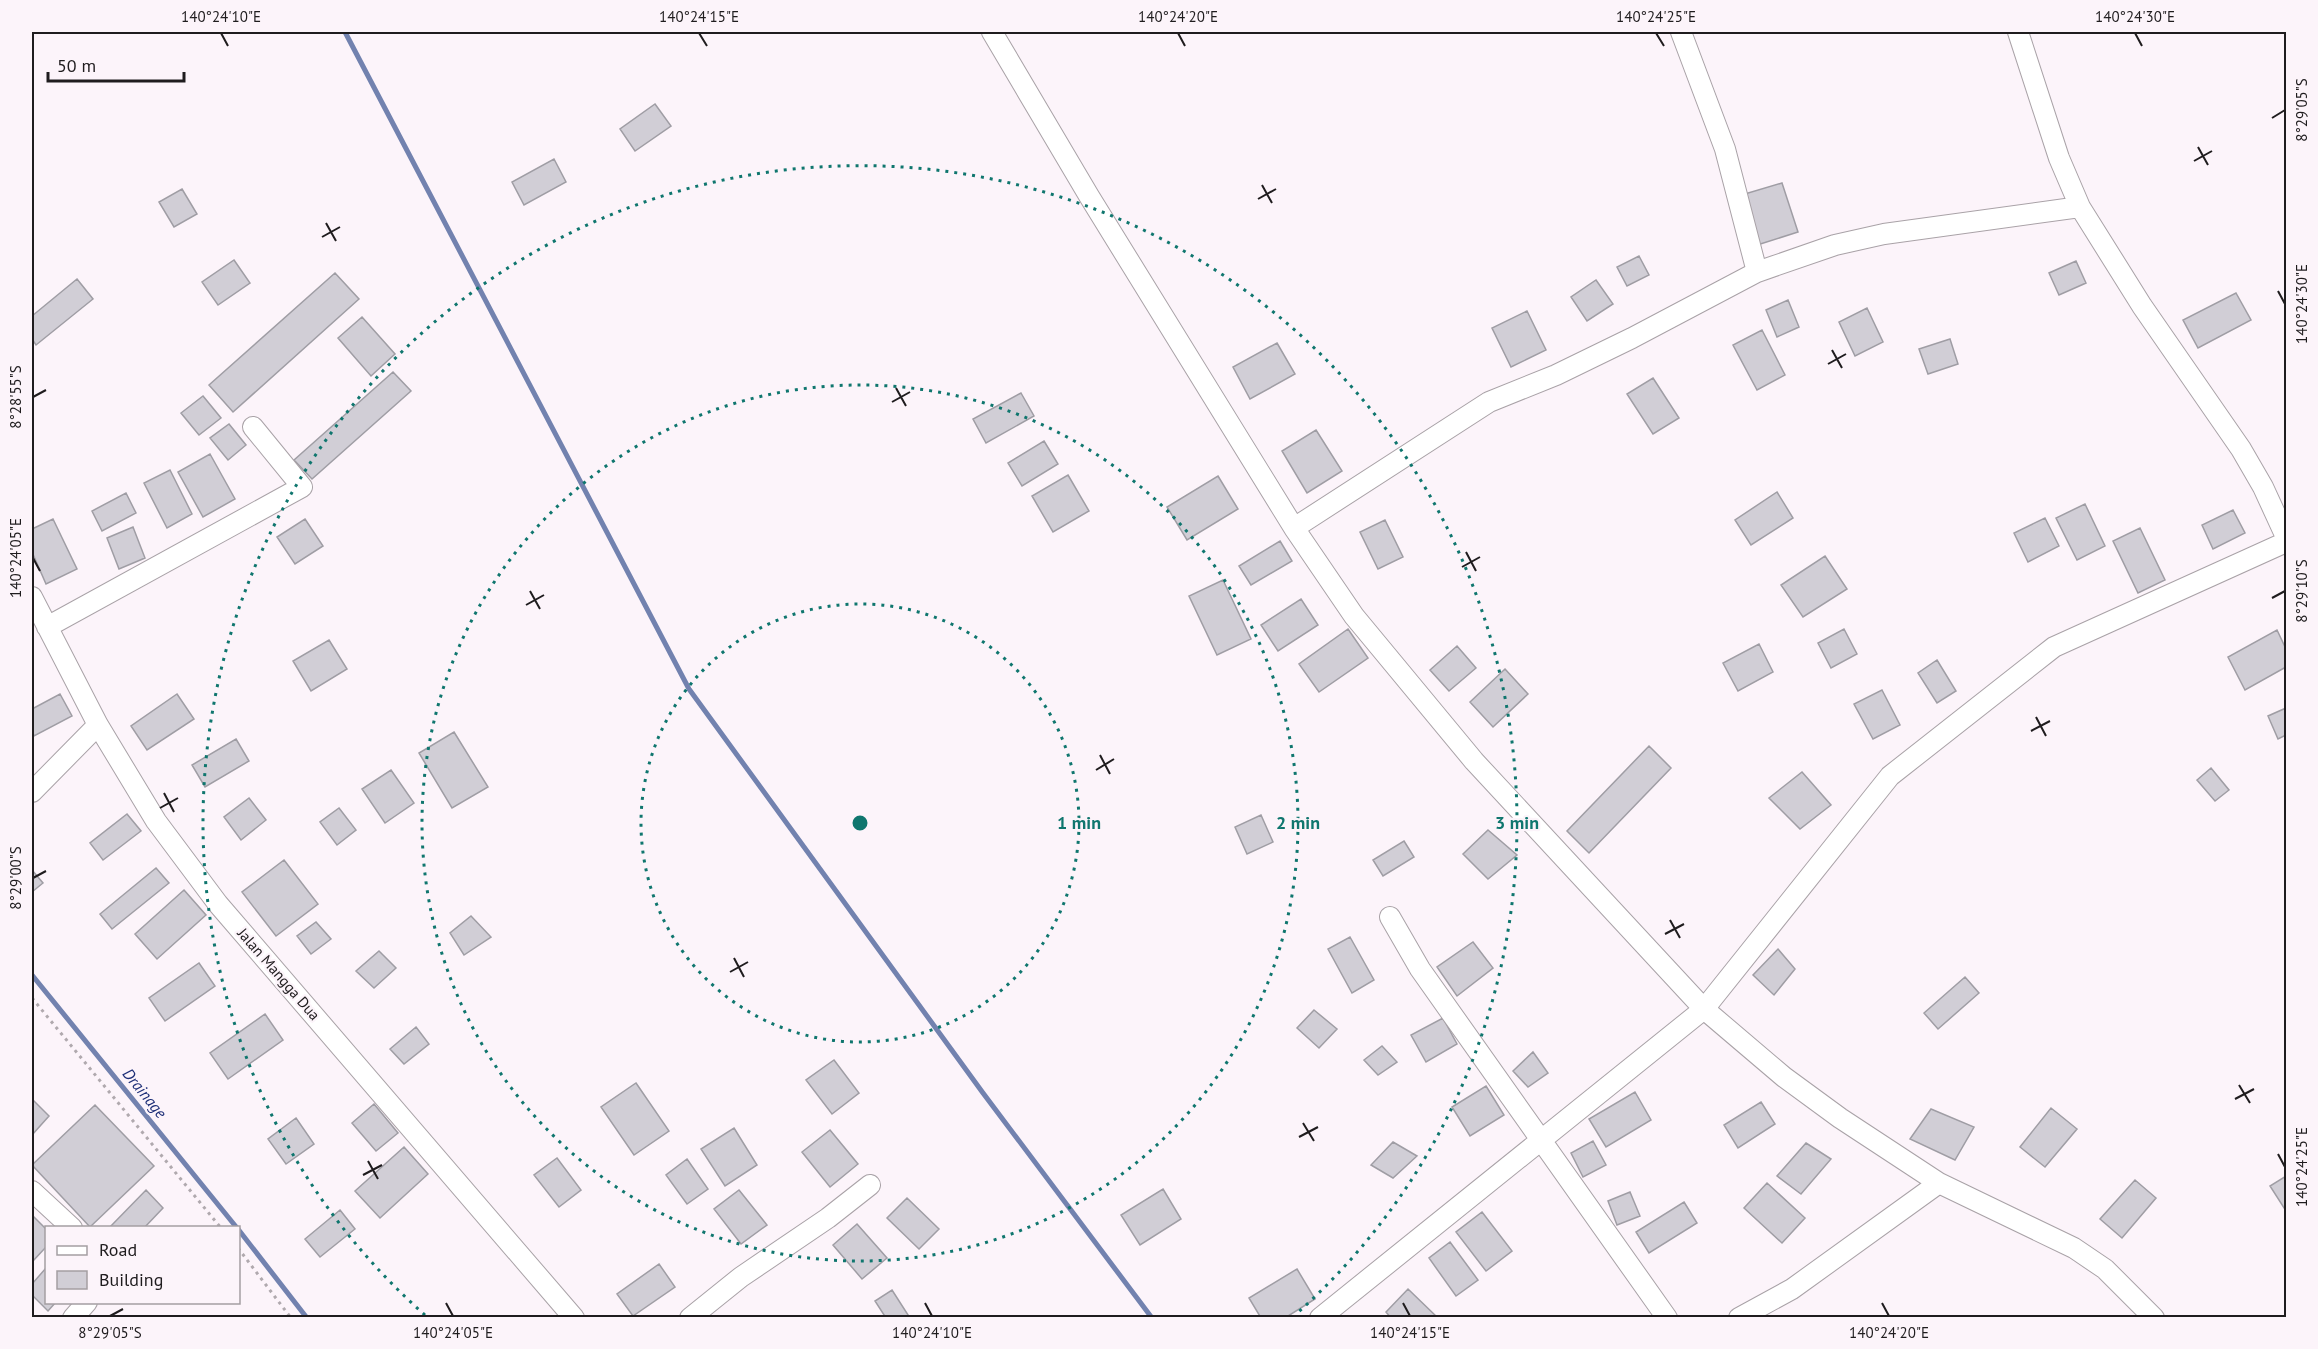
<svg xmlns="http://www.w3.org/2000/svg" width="2318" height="1349" font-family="'PT Sans',sans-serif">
	<rect width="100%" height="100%" fill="#fcf4fa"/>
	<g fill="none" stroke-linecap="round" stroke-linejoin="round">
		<path stroke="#7282af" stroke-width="5" d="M 345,32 L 689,689 L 983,1093 L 1152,1318
			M 32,975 L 237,1228
			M 238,1229 L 307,1318"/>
	</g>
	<path fill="#d1ced6" stroke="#9f9da4" stroke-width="1.5" d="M 655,104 L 671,126 L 635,151 L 620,129 Z
		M 554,159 L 566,182 L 524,205 L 512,182 Z
		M 1782,183 L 1798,232 L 1754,246 L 1738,196 Z
		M 182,189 L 197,214 L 174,227 L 159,202 Z
		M 1639,256 L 1649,275 L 1627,286 L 1617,267 Z
		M 234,260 L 250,283 L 218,305 L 202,282 Z
		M 2076,261 L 2086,283 L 2059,295 L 2049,273 Z
		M 335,273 L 359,299 L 233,412 L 209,385 Z
		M 77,279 L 93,299 L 36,345 L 32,339 L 32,316 Z
		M 1596,280 L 1613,304 L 1587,321 L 1571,297 Z
		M 2236,293 L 2251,320 L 2198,348 L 2183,320 Z
		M 1788,300 L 1799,327 L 1777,337 L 1766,310 Z
		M 1867,308 L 1883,342 L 1855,356 L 1839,322 Z
		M 1527,311 L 1546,350 L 1511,367 L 1492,328 Z
		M 362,317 L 395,354 L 371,376 L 338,338 Z
		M 1762,330 L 1785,375 L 1757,390 L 1733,345 Z
		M 1950,339 L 1958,364 L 1928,374 L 1919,349 Z
		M 1277,343 L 1295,374 L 1250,399 L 1233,367 Z
		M 393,372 L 411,391 L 312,479 L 294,460 Z
		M 1653,378 L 1679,418 L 1653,434 L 1627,394 Z
		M 1021,393 L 1034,416 L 986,443 L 973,419 Z
		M 203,396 L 221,418 L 199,435 L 181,413 Z
		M 229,424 L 246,445 L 228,460 L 210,438 Z
		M 1316,430 L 1342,471 L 1307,493 L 1282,451 Z
		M 1044,441 L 1058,464 L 1022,486 L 1008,463 Z
		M 210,454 L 235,499 L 203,517 L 178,472 Z
		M 170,470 L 192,514 L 167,528 L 144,483 Z
		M 1068,475 L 1089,511 L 1053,532 L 1032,496 Z
		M 1218,476 L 1238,509 L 1187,540 L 1167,507 Z
		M 1777,492 L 1793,518 L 1751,545 L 1735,520 Z
		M 126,493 L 136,513 L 102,531 L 92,511 Z
		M 2085,504 L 2105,546 L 2077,560 L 2056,518 Z
		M 2233,510 L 2245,533 L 2213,549 L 2202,525 Z
		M 2045,518 L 2059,546 L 2028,562 L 2014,533 Z
		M 53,519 L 77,569 L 46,584 L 32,552 L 32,529 Z
		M 305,519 L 323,546 L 295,564 L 277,537 Z
		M 1385,520 L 1403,557 L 1378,569 L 1360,532 Z
		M 133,527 L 145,558 L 119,569 L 107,538 Z
		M 2140,528 L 2165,580 L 2138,593 L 2113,541 Z
		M 1280,541 L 1292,561 L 1251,585 L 1239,566 Z
		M 1825,556 L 1847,589 L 1803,617 L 1781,585 Z
		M 1223,580 L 1251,639 L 1217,655 L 1189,596 Z
		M 1301,599 L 1318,625 L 1278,651 L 1261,625 Z
		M 1348,629 L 1368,658 L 1319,692 L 1299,664 Z
		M 1844,629 L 1857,654 L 1831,668 L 1818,643 Z
		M 2277,630 L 2286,649 L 2286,667 L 2245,690 L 2228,657 Z
		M 329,640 L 347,669 L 311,691 L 293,661 Z
		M 1759,644 L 1773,672 L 1738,691 L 1723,663 Z
		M 1457,646 L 1476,668 L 1449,691 L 1430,670 Z
		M 1937,660 L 1956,691 L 1937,703 L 1918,673 Z
		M 1505,669 L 1528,694 L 1493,727 L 1470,702 Z
		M 1882,690 L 1900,725 L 1873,739 L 1854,704 Z
		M 60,694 L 72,716 L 34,736 L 32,730 L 32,709 Z
		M 177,694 L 194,719 L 147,750 L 131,726 Z
		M 2286,708 L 2286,735 L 2278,739 L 2268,716 Z
		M 454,732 L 488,787 L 452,808 L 419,753 Z
		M 236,739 L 249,761 L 205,787 L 192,765 Z
		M 1649,746 L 1671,768 L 1589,853 L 1567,831 Z
		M 2211,768 L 2229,790 L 2215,801 L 2197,780 Z
		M 391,770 L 414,803 L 385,823 L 362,789 Z
		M 1802,772 L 1831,805 L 1800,829 L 1769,798 Z
		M 249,798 L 266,820 L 241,840 L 224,817 Z
		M 339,808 L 356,830 L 337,845 L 320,822 Z
		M 127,814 L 141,831 L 103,860 L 90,843 Z
		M 1261,815 L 1273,842 L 1247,854 L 1235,827 Z
		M 1488,830 L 1517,855 L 1488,879 L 1463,854 Z
		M 1404,841 L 1414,857 L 1383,876 L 1373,860 Z
		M 284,860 L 318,904 L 276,936 L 242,892 Z
		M 156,868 L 169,883 L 112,929 L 100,914 Z
		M 32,870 L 43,883 L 32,892 Z
		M 184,890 L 206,915 L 157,959 L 135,934 Z
		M 471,916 L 491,937 L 464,955 L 450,933 Z
		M 316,922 L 331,939 L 311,954 L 297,936 Z
		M 1350,937 L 1374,980 L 1352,993 L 1328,949 Z
		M 1473,942 L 1493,968 L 1457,996 L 1437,967 Z
		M 1778,949 L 1795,969 L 1774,995 L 1753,975 Z
		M 379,951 L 396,968 L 374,988 L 356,971 Z
		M 199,963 L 215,986 L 165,1021 L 149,998 Z
		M 1965,977 L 1979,993 L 1938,1029 L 1924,1013 Z
		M 1314,1010 L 1337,1029 L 1319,1048 L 1297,1028 Z
		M 265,1014 L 283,1040 L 228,1079 L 210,1053 Z
		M 1443,1018 L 1457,1044 L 1426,1062 L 1411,1035 Z
		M 416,1027 L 429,1044 L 404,1064 L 390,1049 Z
		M 1382,1046 L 1397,1062 L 1378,1075 L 1364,1060 Z
		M 1533,1052 L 1548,1073 L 1528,1087 L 1513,1071 Z
		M 834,1060 L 859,1093 L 832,1114 L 806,1080 Z
		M 636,1083 L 669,1131 L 634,1155 L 601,1107 Z
		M 1486,1086 L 1504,1115 L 1470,1136 L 1452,1107 Z
		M 1635,1092 L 1651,1120 L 1606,1147 L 1589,1119 Z
		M 32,1099 L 49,1116 L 32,1135 Z
		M 1761,1102 L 1775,1124 L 1738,1148 L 1724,1125 Z
		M 374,1104 L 398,1133 L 376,1151 L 352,1123 Z
		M 95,1105 L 154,1166 L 90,1227 L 32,1165 Z
		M 2051,1108 L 2077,1129 L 2045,1167 L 2020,1147 Z
		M 1931,1109 L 1974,1127 L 1955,1160 L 1910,1139 Z
		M 296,1118 L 314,1144 L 286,1164 L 268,1139 Z
		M 734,1128 L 757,1165 L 725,1186 L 701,1149 Z
		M 830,1130 L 858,1164 L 830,1187 L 802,1152 Z
		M 1593,1141 L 1606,1165 L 1583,1177 L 1571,1153 Z
		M 1393,1142 L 1417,1156 L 1393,1178 L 1371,1165 Z
		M 1806,1143 L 1831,1159 L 1801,1194 L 1777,1176 Z
		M 404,1147 L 428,1174 L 380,1218 L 355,1191 Z
		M 557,1158 L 581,1190 L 559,1207 L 534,1175 Z
		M 687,1159 L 708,1189 L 687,1204 L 666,1175 Z
		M 2286,1176 L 2286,1211 L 2270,1186 Z
		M 2135,1180 L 2156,1198 L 2122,1238 L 2100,1219 Z
		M 1767,1183 L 1805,1218 L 1782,1243 L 1744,1208 Z
		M 1163,1189 L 1181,1219 L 1140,1245 L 1121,1215 Z
		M 146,1190 L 163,1208 L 144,1228 L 109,1228 Z
		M 739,1190 L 767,1225 L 741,1244 L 714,1209 Z
		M 1630,1192 L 1640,1216 L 1617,1225 L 1608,1201 Z
		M 907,1198 L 939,1229 L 919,1249 L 887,1218 Z
		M 1684,1202 L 1697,1223 L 1649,1253 L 1636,1232 Z
		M 340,1210 L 355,1229 L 320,1257 L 305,1239 Z
		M 1482,1212 L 1512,1251 L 1486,1271 L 1456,1232 Z
		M 32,1215 L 46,1229 L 46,1247 L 32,1262 Z
		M 857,1224 L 887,1258 L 862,1279 L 833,1245 Z
		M 1450,1242 L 1478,1280 L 1456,1296 L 1429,1258 Z
		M 659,1264 L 675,1287 L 633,1316 L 617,1294 Z
		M 46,1268 L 46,1302 L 56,1302 L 48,1311 L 32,1295 L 32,1284 Z
		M 1297,1269 L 1315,1299 L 1285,1318 L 1261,1318 L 1249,1298 Z
		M 1408,1289 L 1438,1318 L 1391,1318 L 1386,1312 Z
		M 892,1290 L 910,1318 L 886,1318 L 875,1301 Z"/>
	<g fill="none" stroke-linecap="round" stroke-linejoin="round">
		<g stroke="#a9a2a7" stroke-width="22">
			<path id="minor" d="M 992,32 L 1089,196 L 1294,528 L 1354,616 L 1474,761 L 1704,1009 L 1784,1077 L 1840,1118 L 1939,1183 L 2074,1248 L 2105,1269 L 2154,1318
				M 1681,32 L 1725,149 L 1757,272
				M 2018,32 L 2059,158 L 2080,207 L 2142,306 L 2241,449 L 2263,487 L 2286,537
				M 1294,528 L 1489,402 L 1556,375 L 1632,338 L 1757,272 L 1835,245 L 1884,234 L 2080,207
				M 32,597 L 98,725 L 156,821 L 218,904 L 574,1318
				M 47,627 L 302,487 L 253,427
				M 32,792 L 98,725
				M 1390,917 L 1420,969 L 1667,1318
				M 32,1191 L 72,1228
				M 73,1318 L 87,1302
				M 690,1318 L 741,1277 L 828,1218 L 870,1185
				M 1320,1318 L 1704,1009 L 1890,776 L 2054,647 L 2286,542
				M 1739,1318 L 1792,1289 L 1939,1183"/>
		</g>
		<path stroke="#b0a9ae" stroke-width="3" stroke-dasharray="3 4.5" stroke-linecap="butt" d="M 32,998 L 221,1228
			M 238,1248 L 291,1318"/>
		<use href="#minor" stroke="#fff" stroke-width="20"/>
	</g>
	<path fill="none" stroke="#1f1c1e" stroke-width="2" d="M 221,33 L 228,46M 699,33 L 707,46M 1178,33 L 1185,46M 1656,33 L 1664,46M 2135,33 L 2142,46M 2272,118 L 2285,110M 2198,147 L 2208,165M 2194,161 L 2212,151M 1262,185 L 1272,203M 1258,199 L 1276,189M 326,223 L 336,241M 322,237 L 340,227M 2278,291 L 2285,304M 1832,350 L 1842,368M 1828,364 L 1846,354M 896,388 L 906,406M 33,397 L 46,390M 892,402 L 910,392M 1466,552 L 1476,571M 33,558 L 40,571M 1462,567 L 1480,557M 530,591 L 540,609M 2272,598 L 2285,591M 526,605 L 544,595M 2036,717 L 2046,736M 2031,731 L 2050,721M 1100,755 L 1110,774M 1096,770 L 1114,759M 164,793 L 174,812M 160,808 L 178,798M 33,878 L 46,871M 1670,920 L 1680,938M 1665,934 L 1684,924M 734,958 L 744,977M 730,972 L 748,962M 2239,1085 L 2250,1103M 2235,1099 L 2254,1089M 1303,1123 L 1314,1141M 1299,1137 L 1318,1127M 2278,1154 L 2285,1167M 368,1161 L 378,1179M 363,1175 L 382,1165M 446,1303 L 453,1316M 925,1303 L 932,1316M 1403,1303 L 1410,1316M 1882,1303 L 1889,1316M 110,1316 L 123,1309"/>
	<g fill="none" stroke="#0f766e" stroke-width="3" stroke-dasharray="3 6">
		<circle cx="860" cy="823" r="219"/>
		<circle cx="860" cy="823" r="438"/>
		<path d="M425 1315A657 657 0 1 1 1295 1315"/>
	</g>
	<g text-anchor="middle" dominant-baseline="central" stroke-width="4.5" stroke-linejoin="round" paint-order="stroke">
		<g font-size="15" fill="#1f1c1e" stroke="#fcf4fa">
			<text transform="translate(279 974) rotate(49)">Jalan Mangga Dua</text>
		</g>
		<g font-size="16" font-style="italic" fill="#1d2f77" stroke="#fcf4fa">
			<text transform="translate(145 1093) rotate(51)">Drainage</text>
		</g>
	</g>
	<circle cx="860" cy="823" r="9" fill="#0f766e" stroke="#fcf4fa" stroke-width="3"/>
	<g font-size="18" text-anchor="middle" font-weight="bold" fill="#0f766e" stroke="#fcf4fa" stroke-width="4.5" stroke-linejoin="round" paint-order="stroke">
		<text x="1079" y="829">1 min</text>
		<text x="1298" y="829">2 min</text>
		<text x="1517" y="829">3 min</text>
	</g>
	<rect width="2318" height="1349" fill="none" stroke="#fcf4fa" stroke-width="66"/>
	<rect x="45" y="1226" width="195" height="78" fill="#fcf4fa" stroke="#a49ea2" stroke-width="1.5"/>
	<rect x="57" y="1246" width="30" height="9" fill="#ffffff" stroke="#a49ea2" stroke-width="1.5"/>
	<text x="99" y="1256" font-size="18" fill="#1f1c1e">Road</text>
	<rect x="57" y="1271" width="30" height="18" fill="#d1ced6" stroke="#a49ea2" stroke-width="1.5"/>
	<text x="99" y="1286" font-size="18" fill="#1f1c1e">Building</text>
	<path d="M48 72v9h136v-9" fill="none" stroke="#1f1c1e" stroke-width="3"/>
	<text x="57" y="72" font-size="18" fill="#1f1c1e" stroke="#fcf4fa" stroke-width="4.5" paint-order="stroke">50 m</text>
	<rect x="33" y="33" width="2252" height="1283" fill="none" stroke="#1f1c1e" stroke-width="2"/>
	<g font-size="15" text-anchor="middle" fill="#1f1c1e">
		<text x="221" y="22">140°24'10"E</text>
		<text x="699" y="22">140°24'15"E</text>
		<text x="1178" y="22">140°24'20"E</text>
		<text x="1656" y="22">140°24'25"E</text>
		<text x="2135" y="22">140°24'30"E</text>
		<text transform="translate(2302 110) rotate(-90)" y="5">8°29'05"S</text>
		<text transform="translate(2302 304) rotate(-90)" y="5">140°24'30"E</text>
		<text transform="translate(16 397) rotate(-90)" y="5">8°28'55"S</text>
		<text transform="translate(16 558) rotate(-90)" y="5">140°24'05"E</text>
		<text transform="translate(2302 591) rotate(-90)" y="5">8°29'10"S</text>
		<text transform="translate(16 878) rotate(-90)" y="5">8°29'00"S</text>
		<text transform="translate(2302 1167) rotate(-90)" y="5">140°24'25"E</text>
		<text x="110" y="1338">8°29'05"S</text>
		<text x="453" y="1338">140°24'05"E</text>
		<text x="932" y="1338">140°24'10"E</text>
		<text x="1410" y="1338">140°24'15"E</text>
		<text x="1889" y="1338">140°24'20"E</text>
	</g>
</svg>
